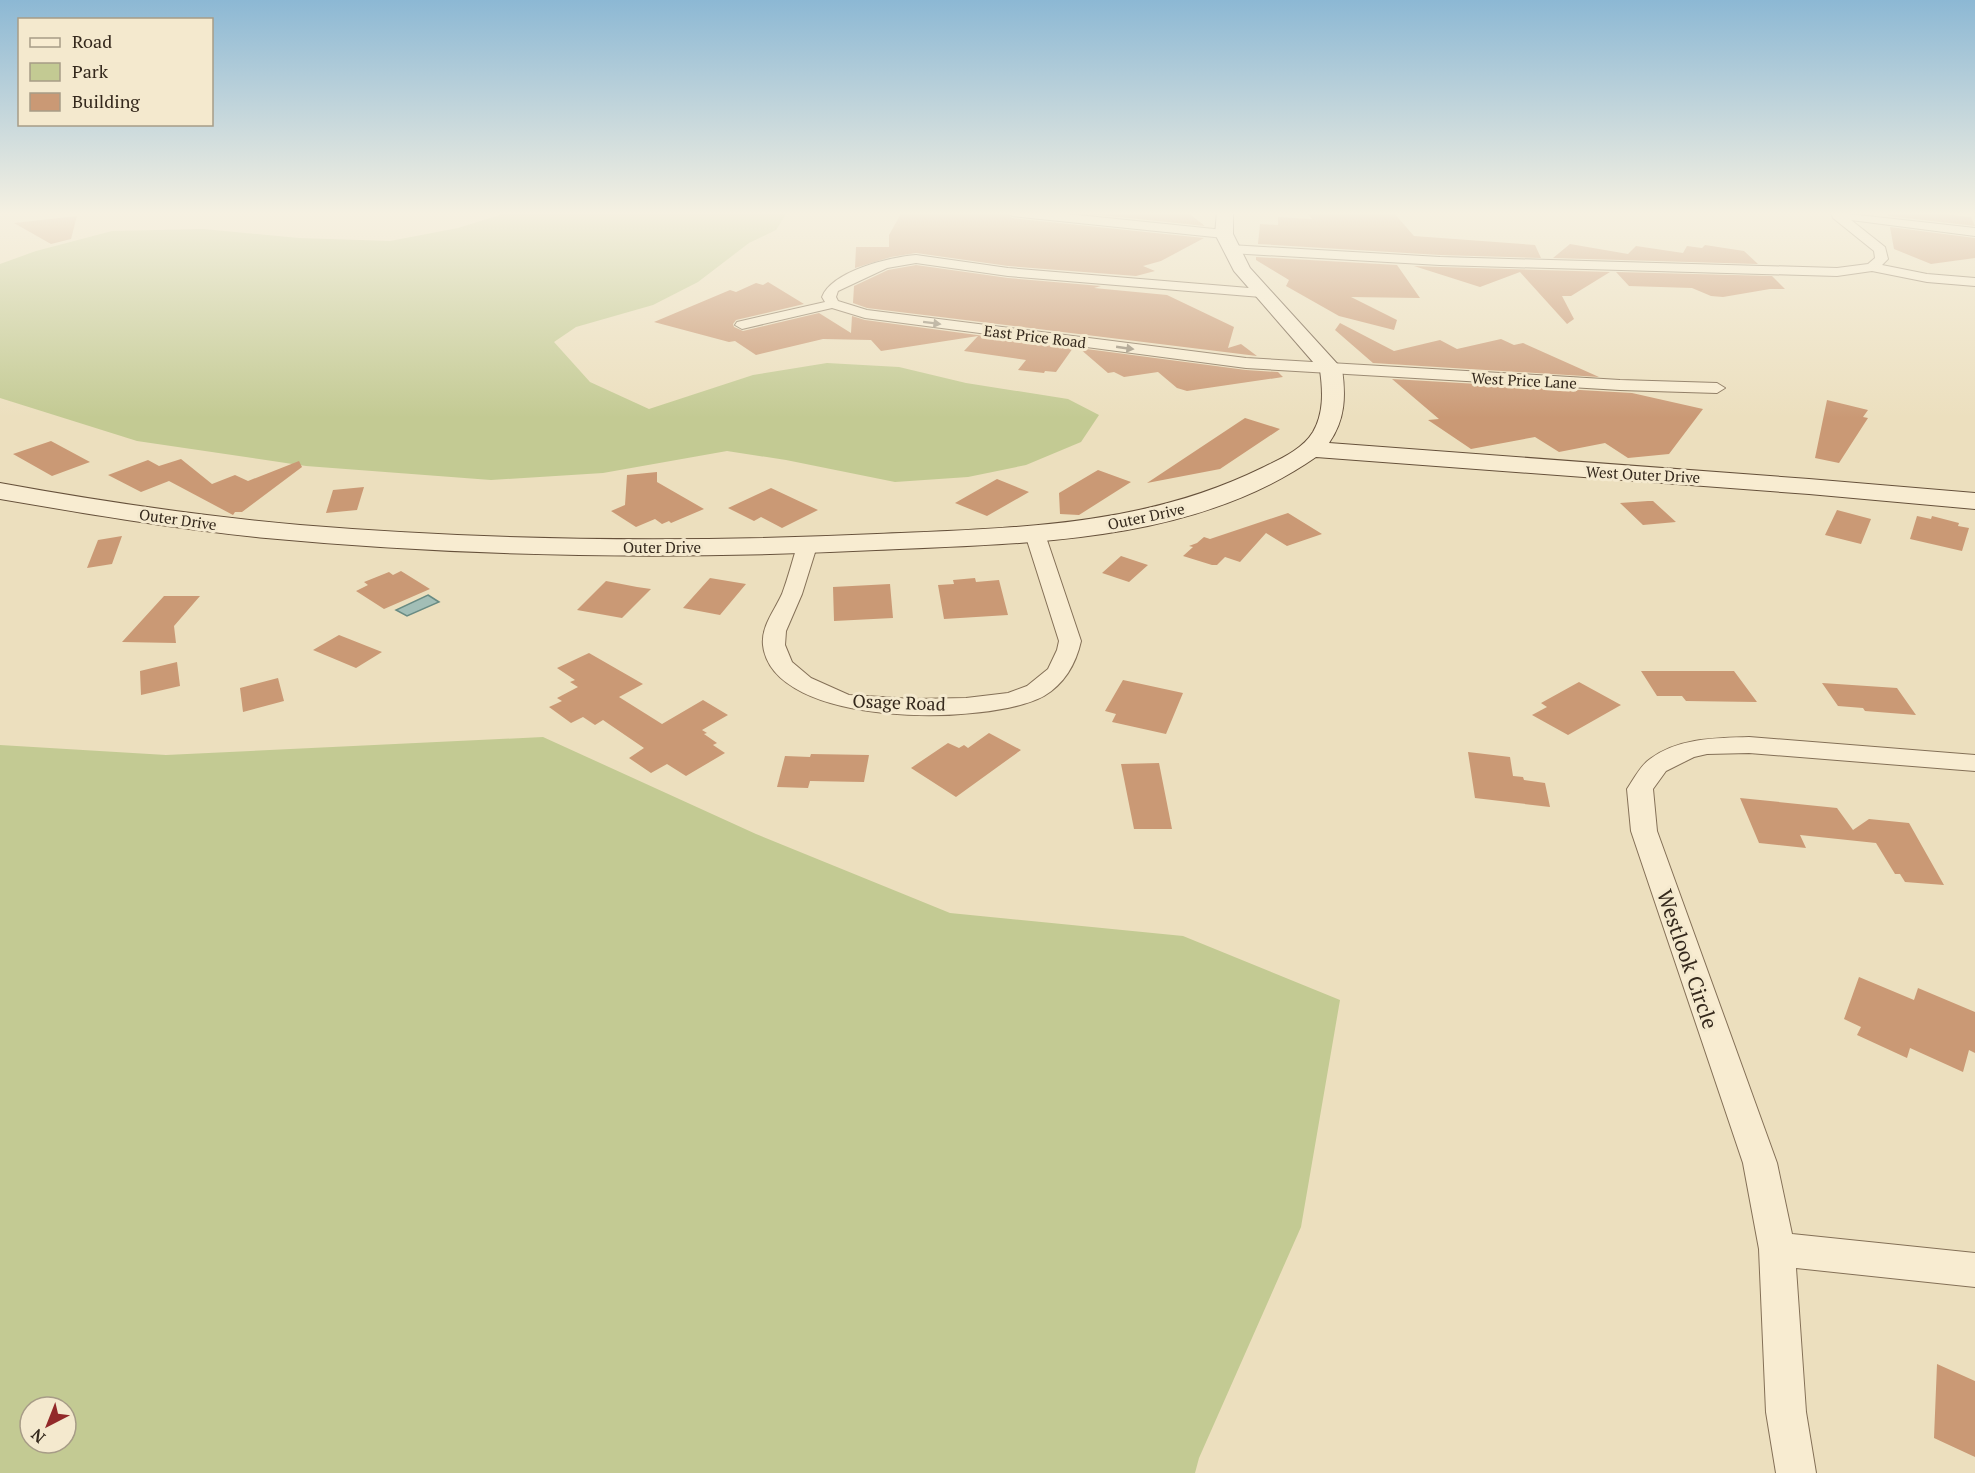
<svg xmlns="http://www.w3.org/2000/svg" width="1975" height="1473" font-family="'PT Serif',serif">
	<rect width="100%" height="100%" fill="#ecdfbe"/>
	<path fill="#c3ca93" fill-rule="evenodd" d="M 509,212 L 787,213 L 776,230 L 749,243 L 698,282 L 653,305 L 576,327 L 554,342 L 590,382 L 649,409 L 753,375 L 827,363 L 899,367 L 966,383 L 1068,399 L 1099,415 L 1081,442 L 1026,465 L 968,477 L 895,482 L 786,460 L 727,451 L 603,473 L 491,480 L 306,466 L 137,441 L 0,398 L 0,264 L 36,251 L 112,231 L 203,229 L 299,238 L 390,241 L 458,228 Z
		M 543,737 L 756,834 L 950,913 L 1183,936 L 1340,1000 L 1301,1227 L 1199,1458 L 1195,1473 L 0,1473 L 0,745 L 166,755 ZM 30,1407 L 66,1407 L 66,1443 L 30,1443 Z"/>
	<path fill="#a2beb6" stroke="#698b83" stroke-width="1.5" d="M 428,595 L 439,602 L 407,616 L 396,610 Z"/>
	<path fill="#ca9975" d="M 902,212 L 1004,212 L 1012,218 L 1204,238 L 1161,261 L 1143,266 L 1155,271 L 1136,276 L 1008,266 L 916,253 L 891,257 L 855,268 L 856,247 L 889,247 L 889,235 Z
		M 1071,212 L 1187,212 L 1205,226 Z
		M 1393,212 L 1414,236 L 1535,245 L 1541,258 L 1440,255 L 1258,244 L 1260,224 L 1278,225 L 1278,217 L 1312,219 L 1307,213 Z
		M 1888,212 L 1921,212 L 1971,217 L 1975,226 L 1888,216 Z
		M 77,216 L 71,239 L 51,244 L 14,223 Z
		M 1890,227 L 1975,238 L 1975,258 L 1931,264 L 1894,249 Z
		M 1570,244 L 1628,254 L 1636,246 L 1683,253 L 1687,246 L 1702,248 L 1705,245 L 1744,251 L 1758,264 L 1553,258 Z
		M 1256,257 L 1397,265 L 1420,298 L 1351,297 L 1397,320 L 1394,330 L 1339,316 L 1286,286 L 1289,280 L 1256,260 Z
		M 916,265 L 1008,278 L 1101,286 L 1094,288 L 1167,295 L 1234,327 L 1228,348 L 1241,344 L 1257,356 L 867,308 L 853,303 L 854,286 L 888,270 Z
		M 1414,266 L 1440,267 L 1610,272 L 1571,296 L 1562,296 L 1574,319 L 1567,324 L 1520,272 L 1480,287 Z
		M 1616,272 L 1772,276 L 1785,289 L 1770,289 L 1723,297 L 1711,296 L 1692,288 L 1629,286 Z
		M 768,282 L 804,304 L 736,320 L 733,324 L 734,327 L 743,331 L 819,313 L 851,333 L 852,316 L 865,320 L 1073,348 L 1056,372 L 1045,371 L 1044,373 L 1018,370 L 1026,360 L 964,351 L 978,336 L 881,351 L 871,340 L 823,339 L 756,355 L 735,341 L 729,342 L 654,322 L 730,290 L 736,292 L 756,283 L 763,285 Z
		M 1340,323 L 1394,351 L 1440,340 L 1457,349 L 1501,339 L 1514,345 L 1523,343 L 1599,377 L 1373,363 L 1335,330 Z
		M 1079,348 L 1246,370 L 1278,372 L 1283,377 L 1187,391 L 1177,388 L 1158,372 L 1124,377 L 1114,372 L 1108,373 Z
		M 1392,379 L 1632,393 L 1703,409 L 1669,454 L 1628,458 L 1605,443 L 1559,452 L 1535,437 L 1471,449 L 1428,420 L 1439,419 Z
		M 1827,400 L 1868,410 L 1863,417 L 1868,418 L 1839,463 L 1815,458 Z
		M 1245,418 L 1280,429 L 1220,469 L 1147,483 Z
		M 51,441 L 90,462 L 52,476 L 13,454 Z
		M 181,459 L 212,484 L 235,475 L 248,481 L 299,461 L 302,467 L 242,512 L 235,512 L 233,515 L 169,481 L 141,492 L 108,475 L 148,460 L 159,466 Z
		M 1098,470 L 1131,482 L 1079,515 L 1060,514 L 1059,493 Z
		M 657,472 L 657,482 L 704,509 L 671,523 L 669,521 L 662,524 L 655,519 L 636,527 L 611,511 L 625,505 L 627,475 Z
		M 997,479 L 1029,492 L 987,516 L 955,503 Z
		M 364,487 L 357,510 L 326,513 L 333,490 Z
		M 771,488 L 818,510 L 782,528 L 761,517 L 754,521 L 728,508 Z
		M 1648,501 L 1653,501 L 1676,522 L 1643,525 L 1620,503 Z
		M 1837,510 L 1871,519 L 1861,544 L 1825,535 Z
		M 1288,513 L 1322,534 L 1287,546 L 1266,533 L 1240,562 L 1225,557 L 1217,565 L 1212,565 L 1183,556 L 1193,547 L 1189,546 L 1197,543 L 1204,537 L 1210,539 Z
		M 1917,516 L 1931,519 L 1932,516 L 1959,523 L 1958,526 L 1969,528 L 1962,551 L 1910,539 Z
		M 122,536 L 112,564 L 87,568 L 98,540 Z
		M 1121,556 L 1148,565 L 1129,582 L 1102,573 Z
		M 401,571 L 430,589 L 384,609 L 356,591 L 368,585 L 364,582 L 389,572 L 393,575 Z
		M 710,578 L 746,584 L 720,615 L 683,608 Z
		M 975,578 L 976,582 L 999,580 L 1008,615 L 944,619 L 938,585 L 954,584 L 953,580 Z
		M 606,581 L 637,587 L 651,589 L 622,618 L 577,610 Z
		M 890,584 L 893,618 L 834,621 L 833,587 Z
		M 164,596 L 200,596 L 174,626 L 176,643 L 122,642 Z
		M 339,635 L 382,652 L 356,668 L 313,650 Z
		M 589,653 L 643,684 L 619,697 L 662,724 L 703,700 L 728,715 L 702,730 L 707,733 L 704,734 L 717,743 L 713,745 L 725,753 L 686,776 L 667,764 L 651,773 L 629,758 L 644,748 L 603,720 L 595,725 L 583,717 L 571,723 L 549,707 L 562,701 L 557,698 L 578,687 L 570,682 L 575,680 L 557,668 Z
		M 177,662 L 180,686 L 141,695 L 140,671 Z
		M 1641,671 L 1734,671 L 1757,702 L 1686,701 L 1682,696 L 1657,696 Z
		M 278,678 L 284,701 L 243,712 L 240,688 Z
		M 1123,680 L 1183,693 L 1166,734 L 1112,722 L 1116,714 L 1105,711 Z
		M 1579,682 L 1621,705 L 1568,735 L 1532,715 L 1547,707 L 1541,703 Z
		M 1822,683 L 1897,688 L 1916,715 L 1865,711 L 1863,708 L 1838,706 Z
		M 989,733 L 1021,750 L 956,797 L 911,768 L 948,743 L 959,748 L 964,745 L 968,748 Z
		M 1468,752 L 1510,757 L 1513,776 L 1523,777 L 1524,780 L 1545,783 L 1550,807 L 1475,798 Z
		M 811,754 L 869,755 L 864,782 L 810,781 L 808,788 L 777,787 L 785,756 L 810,757 Z
		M 1159,763 L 1172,829 L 1134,829 L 1121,764 Z
		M 1740,798 L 1837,808 L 1853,830 L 1869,819 L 1909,823 L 1944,885 L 1905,882 L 1900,874 L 1895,874 L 1876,843 L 1800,835 L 1806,848 L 1759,843 Z
		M 1859,977 L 1914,1000 L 1918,988 L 1975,1012 L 1975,1053 L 1969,1050 L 1963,1072 L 1910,1048 L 1907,1058 L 1857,1035 L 1861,1027 L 1844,1019 Z
		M 1937,1364 L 1975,1381 L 1975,1457 L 1934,1438 Z"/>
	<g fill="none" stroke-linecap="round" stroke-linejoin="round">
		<g stroke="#847057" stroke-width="2">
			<path id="street" d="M 1006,212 L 1048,212 L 1224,230 L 1230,234 L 1224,238 L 1012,216 Z
				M 1831,212 L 1975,228 L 1975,236 L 1851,220 L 1885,247 L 1888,259 L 1882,265 L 1927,274 L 1975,278 L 1975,286 L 1927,282 L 1872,271 L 1837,276 L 1440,265 L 1230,253 L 1224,249 L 1230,245 L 1440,257 L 1837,268 L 1868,264 L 1875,258 L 1874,251 L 1833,218 Z
				M 916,255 L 1008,268 L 1261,289 L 1268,293 L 1261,297 L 1008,276 L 916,263 L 887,268 L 838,291 L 836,297 L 838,301 L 867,310 L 1246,358 L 1620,380 L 1717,383 L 1725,388 L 1717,393 L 1620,390 L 1246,368 L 865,318 L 832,308 L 742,329 L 735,325 L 737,322 L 825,302 L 822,297 C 832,271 890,257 916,255 Z
				M 1035,528 L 1042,530 L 1045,534 L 1081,641 C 1076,664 1064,684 1044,696 C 990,726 772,729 763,645 C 761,626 775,610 782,594 C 788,578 792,562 797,546 L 800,542 L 814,542 L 817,546 L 802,594 L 786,631 L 785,645 L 792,662 L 811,678 L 849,695 L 913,699 L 966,698 L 1008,693 L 1027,686 L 1048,669 L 1057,650 L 1059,641 L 1025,534 L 1028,530 Z
				M 1749,737 L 1975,755 L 1975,771 L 1749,753 L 1707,754 L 1694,757 L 1666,771 L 1653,789 L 1657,831 L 1777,1163 L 1792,1234 L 1975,1253 L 1975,1287 L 1796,1268 L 1806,1412 L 1816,1473 L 1776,1473 L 1766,1412 L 1759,1249 L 1743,1163 L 1631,831 L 1627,789 C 1633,780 1641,765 1650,759 C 1678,738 1715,738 1749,737 Z"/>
		</g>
		<g stroke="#66513b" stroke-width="2">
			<path id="secondary" d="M 1217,212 L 1233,212 L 1233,234 L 1250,268 L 1342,369 C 1346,397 1345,420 1329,443 L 1809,479 L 1975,493 L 1975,509 L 1809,494 L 1316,457 C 1190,545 1023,543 876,550 C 673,560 468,557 266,538 C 176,529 88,514 0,499 L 0,483 C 99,501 199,516 300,525 C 492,541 684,543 877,534 C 1009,528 1140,528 1262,468 C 1280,459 1302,450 1313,432 C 1324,413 1323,391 1320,370 L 1234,271 L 1215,234 Z"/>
		</g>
		<use href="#street" fill="#f8ecd1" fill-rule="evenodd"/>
		<use href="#secondary" fill="#f8ecd1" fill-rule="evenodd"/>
	</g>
	<defs><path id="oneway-solid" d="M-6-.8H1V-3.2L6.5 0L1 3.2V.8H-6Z" transform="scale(1.5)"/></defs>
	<g fill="#968a76">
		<use href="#oneway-solid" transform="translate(932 323) rotate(7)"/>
		<use href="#oneway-solid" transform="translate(1125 348) rotate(8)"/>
	</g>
	<linearGradient id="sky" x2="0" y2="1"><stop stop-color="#8cb8d4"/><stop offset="0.51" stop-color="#f6f1e2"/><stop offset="1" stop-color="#f6f1e2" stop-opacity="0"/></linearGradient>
	<rect width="1975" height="418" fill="url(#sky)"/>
	<g text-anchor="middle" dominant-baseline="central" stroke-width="6" stroke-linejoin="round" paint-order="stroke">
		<g font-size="15" fill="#34281c" stroke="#f4e9ce">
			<text transform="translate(1035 336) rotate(7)">East Price Road</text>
			<text transform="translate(1524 380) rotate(3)">West Price Lane</text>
			<text transform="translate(1643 474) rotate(3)">West Outer Drive</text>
			<text transform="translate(1146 516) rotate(-12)">Outer Drive</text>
			<text transform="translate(178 519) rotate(8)">Outer Drive</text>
			<text x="662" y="547">Outer Drive</text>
		</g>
		<g font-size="18" fill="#34281c" stroke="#f4e9ce">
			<text transform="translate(899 702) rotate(2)">Osage Road</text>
		</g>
		<g font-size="21" fill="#34281c" stroke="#f4e9ce">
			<text transform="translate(1688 959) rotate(71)">Westlook Circle</text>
		</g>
	</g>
	<rect x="18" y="18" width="195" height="108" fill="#f4e9ce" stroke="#a79c87" stroke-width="1.5"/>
	<rect x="30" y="38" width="30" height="9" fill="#f8ecd1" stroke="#a79c87" stroke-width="1.5"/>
	<text x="72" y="48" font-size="18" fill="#34281c">Road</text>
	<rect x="30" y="63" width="30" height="18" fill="#c3ca93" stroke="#a79c87" stroke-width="1.5"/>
	<text x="72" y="78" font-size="18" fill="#34281c">Park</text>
	<rect x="30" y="93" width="30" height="18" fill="#ca9975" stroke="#a79c87" stroke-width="1.5"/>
	<text x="72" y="108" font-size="18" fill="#34281c">Building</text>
	<g transform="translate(48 1425) rotate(222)"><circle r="28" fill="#f4e9ce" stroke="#a79c87" stroke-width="1.5"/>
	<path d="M0-4.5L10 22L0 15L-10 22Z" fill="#922929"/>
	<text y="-9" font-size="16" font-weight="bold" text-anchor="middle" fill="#34281c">N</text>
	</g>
</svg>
